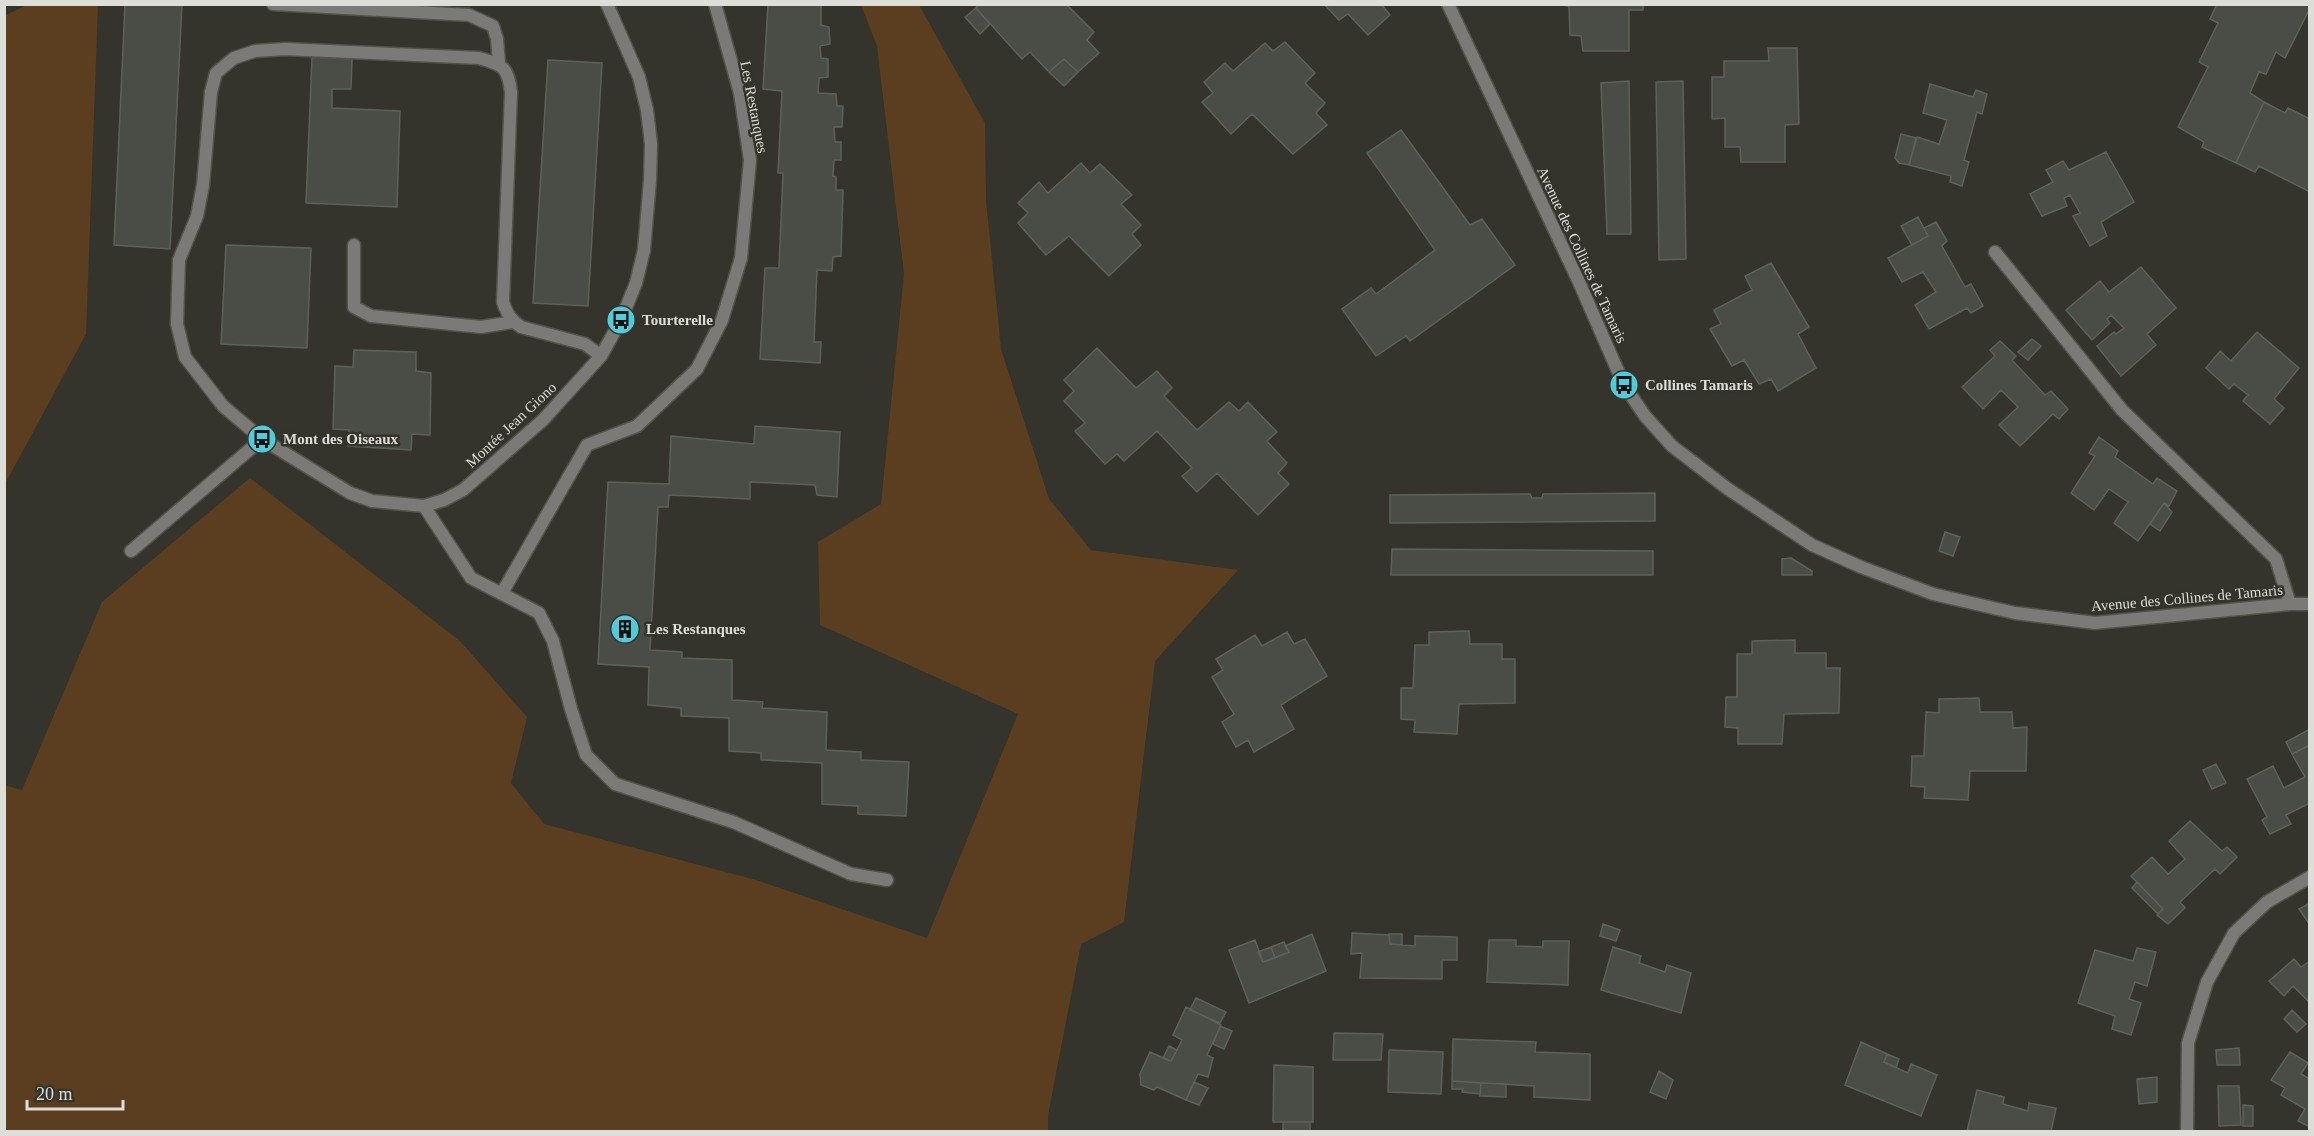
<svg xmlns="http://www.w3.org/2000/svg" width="2314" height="1136" font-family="Georgia,serif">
	<rect width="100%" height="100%" fill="#34342c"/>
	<path fill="#5a3e1f" d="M 27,5 L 98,5 L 86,334 L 5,484 L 4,16 Z
		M 861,5 L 919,5 L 985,123 L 986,200 L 1001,349 L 1049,499 L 1091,550 L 1238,570 L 1155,661 L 1124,922 L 1081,944 L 1048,1115 L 1048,1131 L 5,1131 L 5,785 L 22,790 L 102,602 L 250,478 L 460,641 L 527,717 L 511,783 L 544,824 L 756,880 L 927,938 L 1018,714 L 820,625 L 818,542 L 881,504 L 904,274 L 877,46 Z"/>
	<path fill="#4a4d45" stroke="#5d6159" stroke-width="1.5" d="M 125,4 L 182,4 L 170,249 L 114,245 Z
		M 768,4 L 821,4 L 821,25 L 829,27 L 830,44 L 820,46 L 821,58 L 828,59 L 828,77 L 819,78 L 818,93 L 836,94 L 837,106 L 843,106 L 842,127 L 834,127 L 835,142 L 841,142 L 841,160 L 834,160 L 833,176 L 836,177 L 836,190 L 843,190 L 841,256 L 833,257 L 832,271 L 817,270 L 814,342 L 821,342 L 820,363 L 760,359 L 765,268 L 779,268 L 783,173 L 778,173 L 782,91 L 763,89 Z
		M 979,4 L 1066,4 L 1094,32 L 1087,40 L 1099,53 L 1078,72 L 1064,59 L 1049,72 L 1030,52 L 1022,59 L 976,8 Z
		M 1324,4 L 1381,4 L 1390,15 L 1368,35 L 1348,14 L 1339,20 Z
		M 1556,4 L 1643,4 L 1643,10 L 1629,10 L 1629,51 L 1583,51 L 1581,36 L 1570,35 L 1569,6 Z
		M 2217,4 L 2310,4 L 2310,8 L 2285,58 L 2276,52 L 2266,74 L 2259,72 L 2250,93 L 2264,102 L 2236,163 L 2202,147 L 2204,142 L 2178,127 L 2208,67 L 2199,62 L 2218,23 L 2210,19 Z
		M 976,8 L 990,24 L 980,34 L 965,17 Z
		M 1285,42 L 1315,73 L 1305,83 L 1325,103 L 1316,113 L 1327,125 L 1293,154 L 1252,114 L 1231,134 L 1202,102 L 1213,93 L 1204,82 L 1225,63 L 1233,71 L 1265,43 L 1273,51 Z
		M 1768,48 L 1797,48 L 1799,124 L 1785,125 L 1785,162 L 1741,162 L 1740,147 L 1725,147 L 1725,118 L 1712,119 L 1712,77 L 1724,77 L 1724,61 L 1769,61 Z
		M 312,57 L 352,59 L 351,89 L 332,89 L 332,108 L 400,111 L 397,207 L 306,203 Z
		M 1064,59 L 1078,72 L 1064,86 L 1049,72 Z
		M 548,60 L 602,63 L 588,306 L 533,303 Z
		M 1629,81 L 1631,234 L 1607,234 L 1601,83 Z
		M 1683,81 L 1686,259 L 1659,260 L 1656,82 Z
		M 1930,84 L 1973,97 L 1976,90 L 1987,94 L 1982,114 L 1977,112 L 1964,160 L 1969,162 L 1962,186 L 1950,182 L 1951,176 L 1909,165 L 1917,137 L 1939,144 L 1947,120 L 1923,113 Z
		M 2264,102 L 2285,113 L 2288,108 L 2310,119 L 2310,192 L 2259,166 L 2255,172 L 2236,163 Z
		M 1401,130 L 1470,225 L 1482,219 L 1515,265 L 1410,341 L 1406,336 L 1376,356 L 1342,309 L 1371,288 L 1376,294 L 1435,250 L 1367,153 Z
		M 1901,134 L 1916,138 L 1909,165 L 1899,163 L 1895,158 Z
		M 2106,152 L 2134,202 L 2101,222 L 2107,236 L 2090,246 L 2073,216 L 2080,213 L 2070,195 L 2064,198 L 2067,206 L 2042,216 L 2030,194 L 2053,182 L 2046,170 L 2063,161 L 2069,170 Z
		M 1081,163 L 1090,173 L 1100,164 L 1132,195 L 1121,204 L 1141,225 L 1132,234 L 1141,245 L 1109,276 L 1069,236 L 1046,255 L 1018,223 L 1028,213 L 1018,203 L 1039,182 L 1048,193 Z
		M 1918,217 L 1928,236 L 1912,245 L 1901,226 Z
		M 1936,222 L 1947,241 L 1942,246 L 1965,287 L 1971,284 L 1983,306 L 1971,313 L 1967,308 L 1929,329 L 1915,305 L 1936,292 L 1923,272 L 1902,282 L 1888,258 L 1928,236 L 1924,228 Z
		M 226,245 L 311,248 L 307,348 L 221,344 Z
		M 1771,263 L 1809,327 L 1798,334 L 1816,368 L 1778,391 L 1771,379 L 1759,384 L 1744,360 L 1732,366 L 1710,329 L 1721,324 L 1714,310 L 1752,290 L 1745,276 Z
		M 2141,267 L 2176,308 L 2147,334 L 2156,345 L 2121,376 L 2097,346 L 2114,332 L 2116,334 L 2124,328 L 2111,315 L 2107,319 L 2110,323 L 2092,340 L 2066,310 L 2100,281 L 2109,292 Z
		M 2257,332 L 2299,368 L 2274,399 L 2284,408 L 2270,424 L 2243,401 L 2248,395 L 2234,384 L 2229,389 L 2206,368 L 2220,351 L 2231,361 Z
		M 2032,339 L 2041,346 L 2028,360 L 2018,352 Z
		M 2000,341 L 2016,356 L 2012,360 L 2045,395 L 2051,391 L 2068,409 L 2059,419 L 2053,414 L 2020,446 L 1999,425 L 2018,407 L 2001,390 L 1983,409 L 1962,387 L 1995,356 L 1990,350 Z
		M 1097,348 L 1136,388 L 1157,371 L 1172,388 L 1164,396 L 1197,430 L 1229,402 L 1239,411 L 1248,402 L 1277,432 L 1267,441 L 1287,463 L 1278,473 L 1289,484 L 1258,515 L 1217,473 L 1197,492 L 1182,476 L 1192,468 L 1157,431 L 1124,461 L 1117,454 L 1105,464 L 1075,431 L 1085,423 L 1064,401 L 1074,391 L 1064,380 Z
		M 354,350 L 416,352 L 416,371 L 431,373 L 430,435 L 412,434 L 411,450 L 348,446 L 349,430 L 333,429 L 335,366 L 353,367 Z
		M 755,426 L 840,432 L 837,497 L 817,495 L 815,485 L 750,482 L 750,499 L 669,495 L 668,507 L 658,507 L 650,650 L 682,652 L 682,658 L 732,660 L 732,700 L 763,702 L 762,708 L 827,712 L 826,750 L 861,752 L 861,760 L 909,762 L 906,816 L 858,814 L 858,806 L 822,804 L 822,763 L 761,760 L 761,753 L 729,751 L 729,718 L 681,716 L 681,708 L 648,705 L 649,667 L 598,664 L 608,482 L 669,484 L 671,436 L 754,444 Z
		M 2099,437 L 2118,451 L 2115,457 L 2153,484 L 2157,478 L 2177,491 L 2169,506 L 2164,503 L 2138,541 L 2114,523 L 2128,502 L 2109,489 L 2094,510 L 2071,493 L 2095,456 L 2089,453 Z
		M 1655,493 L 1655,521 L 1390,523 L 1390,495 L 1530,494 L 1532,498 L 1542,498 L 1543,494 Z
		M 2164,503 L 2172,512 L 2160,531 L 2150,524 Z
		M 1945,532 L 1960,537 L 1953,556 L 1939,551 Z
		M 1392,549 L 1653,551 L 1653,575 L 1391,575 Z
		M 1791,558 L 1812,571 L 1812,575 L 1782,575 L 1782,559 Z
		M 1469,631 L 1470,644 L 1502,644 L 1502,659 L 1515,659 L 1515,703 L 1459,704 L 1457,734 L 1414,732 L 1415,720 L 1401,719 L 1401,688 L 1413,688 L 1415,645 L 1429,645 L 1429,632 Z
		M 1287,632 L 1294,644 L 1305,639 L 1327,676 L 1281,705 L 1294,729 L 1254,752 L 1248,740 L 1236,747 L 1222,722 L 1234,714 L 1212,677 L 1223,670 L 1216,659 L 1255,635 L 1262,646 Z
		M 1795,640 L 1795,653 L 1826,653 L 1826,668 L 1840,668 L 1839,713 L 1784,714 L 1782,744 L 1738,744 L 1738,728 L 1725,727 L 1726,697 L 1737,697 L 1737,654 L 1752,654 L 1752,641 Z
		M 1979,698 L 1980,712 L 2012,712 L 2013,728 L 2027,727 L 2026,771 L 1970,771 L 1968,800 L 1924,798 L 1925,787 L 1911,786 L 1912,756 L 1924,756 L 1926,712 L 1939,713 L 1939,699 Z
		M 2310,729 L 2310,745 L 2292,754 L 2286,742 Z
		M 2310,745 L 2310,803 L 2286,815 L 2291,824 L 2270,834 L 2262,820 L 2267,817 L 2247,779 L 2273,766 L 2284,788 L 2305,777 L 2292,754 Z
		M 2216,764 L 2226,783 L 2212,789 L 2203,770 Z
		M 2190,821 L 2222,851 L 2227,847 L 2237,857 L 2220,874 L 2215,869 L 2180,902 L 2185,908 L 2168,924 L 2157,915 L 2163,909 L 2131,876 L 2152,857 L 2168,874 L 2185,859 L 2169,841 Z
		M 2137,882 L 2163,909 L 2158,914 L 2132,888 Z
		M 2310,903 L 2310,925 L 2299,909 Z
		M 1603,924 L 1620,930 L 1616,941 L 1600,936 Z
		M 1352,933 L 1389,935 L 1390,944 L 1415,946 L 1415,936 L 1457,937 L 1457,960 L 1442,960 L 1442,979 L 1360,978 L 1362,953 L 1351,954 Z
		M 1312,934 L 1326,971 L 1249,1003 L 1229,950 L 1255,940 L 1263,962 L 1289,952 L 1285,946 Z
		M 1389,934 L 1402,934 L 1402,945 L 1390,944 Z
		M 1489,940 L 1516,940 L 1516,946 L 1543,947 L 1543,941 L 1569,941 L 1568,985 L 1487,982 Z
		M 1284,942 L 1289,952 L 1275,958 L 1271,947 Z
		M 1271,947 L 1275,958 L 1263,962 L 1258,952 Z
		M 1613,947 L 1641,956 L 1639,963 L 1665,972 L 1667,965 L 1691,973 L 1681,1013 L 1601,990 Z
		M 2137,948 L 2156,952 L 2147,986 L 2135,982 L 2129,999 L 2141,1003 L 2131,1035 L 2112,1029 L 2115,1016 L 2078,1003 L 2095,950 L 2133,961 Z
		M 2294,959 L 2301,967 L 2310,961 L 2310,1003 L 2293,986 L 2284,996 L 2269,981 Z
		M 1196,998 L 1226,1012 L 1220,1023 L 1190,1010 Z
		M 1186,1007 L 1221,1025 L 1207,1055 L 1213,1058 L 1208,1077 L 1198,1074 L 1186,1100 L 1157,1087 L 1154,1090 L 1141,1085 L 1140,1074 L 1150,1052 L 1171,1061 L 1182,1040 L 1173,1035 Z
		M 2292,1010 L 2306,1024 L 2297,1032 L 2284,1019 Z
		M 1220,1026 L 1232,1031 L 1224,1049 L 1213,1044 Z
		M 1334,1033 L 1383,1034 L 1381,1060 L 1333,1060 Z
		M 1453,1039 L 1536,1042 L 1535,1052 L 1590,1054 L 1590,1100 L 1534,1097 L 1534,1086 L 1452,1081 Z
		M 1861,1042 L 1887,1054 L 1884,1062 L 1908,1073 L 1911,1064 L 1937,1075 L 1921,1116 L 1845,1085 Z
		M 1169,1046 L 1177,1050 L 1171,1061 L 1163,1058 Z
		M 2239,1048 L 2240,1065 L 2217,1065 L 2216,1050 Z
		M 1389,1050 L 1443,1052 L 1441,1094 L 1388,1092 Z
		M 2290,1052 L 2308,1063 L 2301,1074 L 2310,1079 L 2310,1127 L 2298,1121 L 2305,1109 L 2281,1095 L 2285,1088 L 2271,1080 Z
		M 1887,1054 L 1899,1059 L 1896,1068 L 1884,1062 Z
		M 1274,1065 L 1313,1067 L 1313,1122 L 1273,1122 Z
		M 1659,1071 L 1673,1080 L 1666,1099 L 1650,1092 Z
		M 2157,1077 L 2157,1102 L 2139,1104 L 2137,1079 Z
		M 1452,1081 L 1481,1083 L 1480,1094 L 1462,1092 L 1463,1089 L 1452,1089 Z
		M 1194,1082 L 1208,1088 L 1199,1105 L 1186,1100 Z
		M 1481,1083 L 1506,1084 L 1506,1097 L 1480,1096 Z
		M 2218,1086 L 2239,1086 L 2241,1125 L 2219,1126 Z
		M 1977,1090 L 2004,1097 L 2003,1104 L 2028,1111 L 2029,1103 L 2056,1108 L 2051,1132 L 1967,1131 Z
		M 2243,1105 L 2253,1106 L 2253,1126 L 2243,1126 Z
		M 1283,1122 L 1310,1122 L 1310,1132 L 1283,1132 Z"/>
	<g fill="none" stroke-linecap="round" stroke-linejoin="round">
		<g stroke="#53534b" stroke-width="15">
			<path id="service" d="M 273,4 L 469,15 L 493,26 L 497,39 L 499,63
				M 424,506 L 471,578 L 539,613 L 553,641 L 571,709 L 586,755 L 615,784 L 733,822 L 851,874 L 887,880
				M 131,551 L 262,439
				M 502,593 L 587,445 L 637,426 L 697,369 L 722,320 L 741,258 L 750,160 L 740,93 L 715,4"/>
		</g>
		<g stroke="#53534b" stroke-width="15">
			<path id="minor" d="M 1448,4 L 1579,282 L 1624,385 L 1645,416 L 1672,446 L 1728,489 L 1812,545 L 1861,567 L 1933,594 L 2015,613 L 2095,623 L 2290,604 L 2310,604
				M 354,245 L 354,307 L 371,316 L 481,327 L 513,322
				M 1995,252 L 2122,410 L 2276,559 L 2290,604
				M 601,356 L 585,344 L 521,327 C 511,320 507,314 503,302 L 511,92 C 508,67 503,65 479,58 L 285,49 L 255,51 L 234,58 L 216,73 L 211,92 L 203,185 L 197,216 L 179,260 L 177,324 L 185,357 L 223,406 L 262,439 L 350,493 L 372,501 L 424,506 L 444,500 L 463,490 L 543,420 L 601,356 L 621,320 L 636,283 L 644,250 L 650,180 L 651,144 L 647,110 L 639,77 L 607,4
				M 2187,1132 L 2188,1043 L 2207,982 L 2234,933 L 2267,902 L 2310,877"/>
		</g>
		<use href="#service" stroke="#7b7a76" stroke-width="12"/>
		<use href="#minor" stroke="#7b7a76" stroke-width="12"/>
	</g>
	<defs>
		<g id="bus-disc" transform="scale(1.5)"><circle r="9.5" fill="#52cbd9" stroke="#34342c"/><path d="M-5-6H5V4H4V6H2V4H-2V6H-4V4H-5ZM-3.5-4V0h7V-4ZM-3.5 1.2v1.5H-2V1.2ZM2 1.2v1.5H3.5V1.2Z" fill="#111"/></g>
		<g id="building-disc" transform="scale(1.5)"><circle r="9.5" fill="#52cbd9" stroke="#34342c"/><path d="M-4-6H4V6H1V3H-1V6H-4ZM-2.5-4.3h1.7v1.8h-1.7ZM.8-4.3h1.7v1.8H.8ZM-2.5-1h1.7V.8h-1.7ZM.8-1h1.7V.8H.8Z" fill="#111"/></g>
	</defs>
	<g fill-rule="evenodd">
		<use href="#bus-disc" x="621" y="320"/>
		<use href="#bus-disc" x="1624" y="385"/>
		<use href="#bus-disc" x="262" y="439"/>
		<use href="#building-disc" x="625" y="629"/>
	</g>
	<g text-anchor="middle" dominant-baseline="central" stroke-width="5" stroke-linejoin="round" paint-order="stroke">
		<g font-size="15" fill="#deded9" stroke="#34342c">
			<text transform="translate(754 107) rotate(79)">Les Restanques</text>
			<text transform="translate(1582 255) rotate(65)">Avenue des Collines de Tamaris</text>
			<text transform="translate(511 425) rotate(-43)">Montée Jean Giono</text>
			<text transform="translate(2187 598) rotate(-5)">Avenue des Collines de Tamaris</text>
		</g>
		<g font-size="15" font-weight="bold" fill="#deded9" stroke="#34342c" text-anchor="start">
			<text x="642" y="320">Tourterelle</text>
			<text x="1645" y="385">Collines Tamaris</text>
			<text x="283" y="439">Mont des Oiseaux</text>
			<text x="646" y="629">Les Restanques</text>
		</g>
	</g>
	<rect width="2314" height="1136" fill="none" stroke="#deded9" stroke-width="12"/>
	<path d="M27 1100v9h96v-9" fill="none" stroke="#deded9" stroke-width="3"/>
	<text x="36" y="1100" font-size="18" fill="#deded9" stroke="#34342c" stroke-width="4.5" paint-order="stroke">20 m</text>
</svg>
